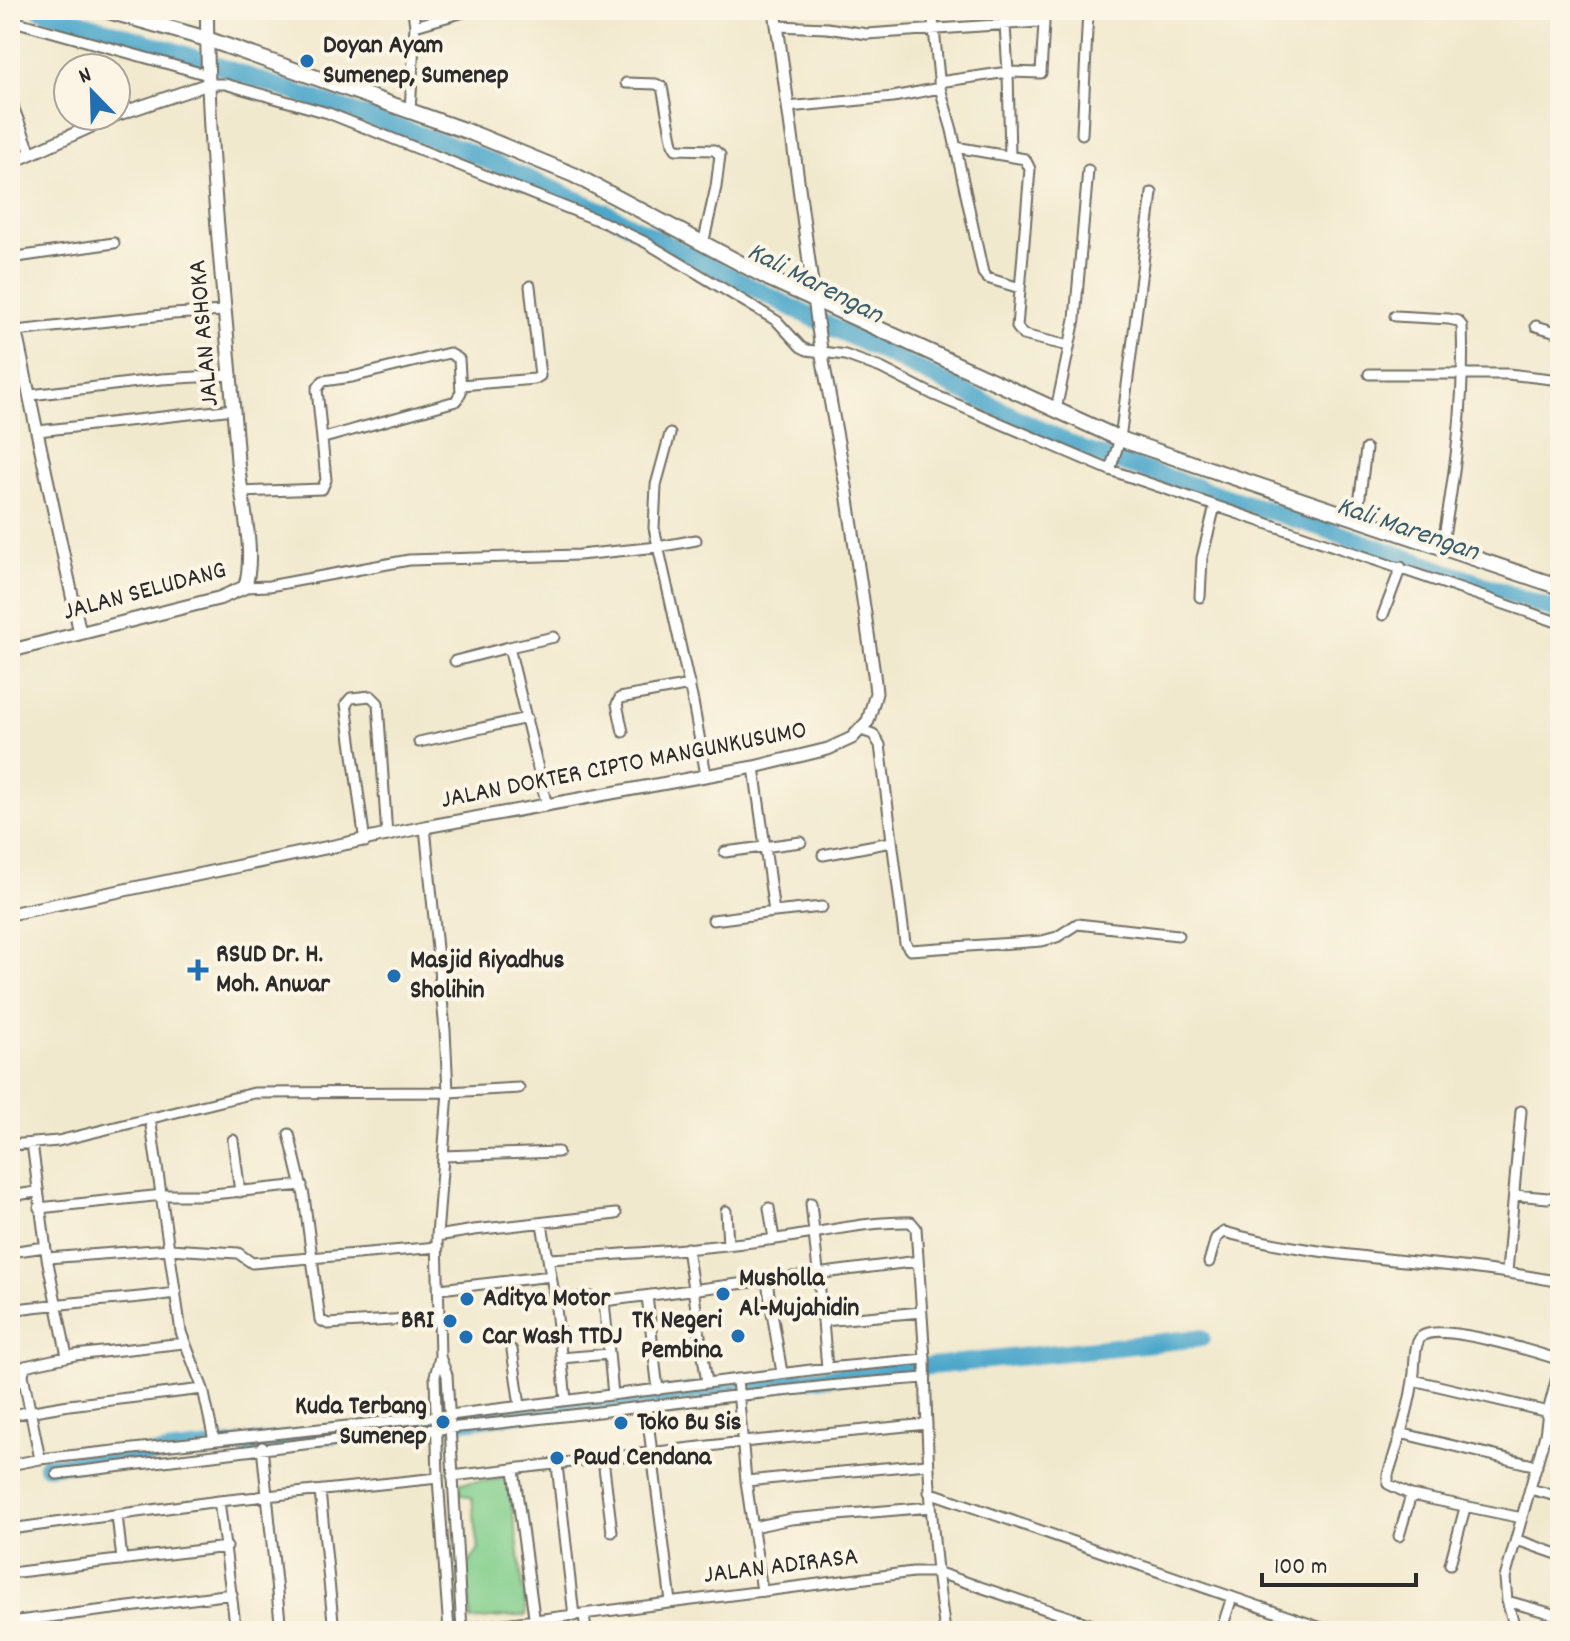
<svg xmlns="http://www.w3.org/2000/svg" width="1570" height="1641" font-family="Dekko,sans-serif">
	<rect width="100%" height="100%" fill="#fcf5e5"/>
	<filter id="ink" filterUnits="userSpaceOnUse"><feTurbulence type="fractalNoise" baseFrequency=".0125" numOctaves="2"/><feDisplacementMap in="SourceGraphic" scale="16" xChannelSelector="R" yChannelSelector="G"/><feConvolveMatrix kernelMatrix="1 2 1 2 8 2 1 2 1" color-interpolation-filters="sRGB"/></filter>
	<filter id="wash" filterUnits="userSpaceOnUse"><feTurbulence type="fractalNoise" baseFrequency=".006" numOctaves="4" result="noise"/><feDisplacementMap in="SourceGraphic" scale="32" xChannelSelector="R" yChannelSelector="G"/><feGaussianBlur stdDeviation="1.8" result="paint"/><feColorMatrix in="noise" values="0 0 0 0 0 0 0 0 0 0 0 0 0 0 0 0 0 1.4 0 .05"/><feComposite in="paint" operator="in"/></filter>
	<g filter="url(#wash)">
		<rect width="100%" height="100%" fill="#f1e9ce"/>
		<path fill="#83cf8d" stroke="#577d5c" stroke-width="2" d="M 507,1479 L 518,1545 L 526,1615 L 471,1620 L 466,1568 L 479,1549 L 472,1498 L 461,1494 L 460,1483 Z"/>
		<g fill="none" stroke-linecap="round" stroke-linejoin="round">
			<path stroke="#4ea7cb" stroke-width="18" d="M 41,10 L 171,50 L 461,149 L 607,213 L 787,305 L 1083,450 L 1325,529 L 1560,612
				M 455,1422 L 748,1385 L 1201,1338
				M 47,1466 L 431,1424"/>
		</g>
	</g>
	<g filter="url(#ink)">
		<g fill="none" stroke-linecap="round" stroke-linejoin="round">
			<g stroke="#706e64" stroke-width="13">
				<path id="minor" d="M 932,10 L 940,88 L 952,130 L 983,273 L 987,278 L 1020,288
					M 1004,10 L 1008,72 L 1010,156
					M 10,20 L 208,75
					M 415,26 L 471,10
					M 777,26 L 827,28 L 867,34 L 1038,22 L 1044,23 L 1041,73 L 1008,72 L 939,82
					M 626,83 L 656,84 L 662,87 L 673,144 L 676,149 L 714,150 L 720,155 L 716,187 L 703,244
					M 208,84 L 225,84 L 328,113 L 605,223 L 645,242 L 777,321 L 801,347 L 807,350 L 845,355 L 881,368 L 932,394 L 1110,470 L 1560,623
					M 10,90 L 14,109 L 31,153
					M 788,107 L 893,97 L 940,88
					M 410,111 L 415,26 L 413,10
					M 1082,134 L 1088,10
					M 955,147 L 1025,159 L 1030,169 L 1017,327 L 1023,335 L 1069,346
					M 10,258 L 114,243
					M 1395,316 L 1449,319 L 1458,321 L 1462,326 C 1465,401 1455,474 1442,548
					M 1536,326 L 1560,333
					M 16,331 L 173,314 L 224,311
					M 1369,374 L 1508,374 L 1560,380
					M 461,385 L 535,379 L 540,376 L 530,286
					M 31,395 L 162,379 L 232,375
					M 1056,410 L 1075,319 L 1088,170
					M 38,431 L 234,409
					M 670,434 L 656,485 L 654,528 L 693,702 L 706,775
					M 1110,470 L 1120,439 L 1152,193
					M 240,492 L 322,489 L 326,480 L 317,389 L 323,381 L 352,377 L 449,353 L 459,359 L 461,392 L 456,401 L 324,438
					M 1357,519 L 1366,449
					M 245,587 L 269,586 L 409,560 L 579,555 L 658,547 L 696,540
					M 1200,597 L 1202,558 L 1215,506
					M 1383,615 L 1401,567
					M 509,647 L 554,637
					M 455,661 L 509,647 L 547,806
					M 861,730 L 873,734 L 880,745 L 905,943 L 910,950 L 1042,941 L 1057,937 L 1077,924 L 1178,935
					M 623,732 L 617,704 L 620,698 L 690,685
					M 419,742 L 527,718
					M 425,827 L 445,1030 L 448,1092 L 437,1236 L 440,1357 L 447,1375 L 462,1630
					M 365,842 L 346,704 L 351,698 L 371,696 L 378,703 L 387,836
					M 725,852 L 801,842
					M 823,855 L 891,842
					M 774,912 L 822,907
					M 713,920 L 774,912 L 754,767
					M 150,1118 L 181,1332 L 203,1389 L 214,1440
					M 289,1134 L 304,1196 L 320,1320 L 328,1324 L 439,1317
					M 233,1140 L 240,1192
					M 32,1143 L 47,1258 L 67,1356
					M 10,1145 L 58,1141 L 254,1093 L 448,1092 L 519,1088
					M 443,1156 L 558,1152
					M 1514,1195 L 1548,1198 L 1553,1197 L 1560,1189
					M 10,1196 L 36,1192
					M 811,1203 L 823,1321
					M 39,1208 L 163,1195 L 203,1195 L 302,1185
					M 769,1208 L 774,1239
					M 726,1211 L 728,1244
					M 542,1224 L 555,1299 L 566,1400
					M 437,1236 L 474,1230 L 616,1214
					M 687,1248 L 707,1383
					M 10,1252 L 45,1247
					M 47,1258 L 169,1249 L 238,1253 L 252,1263 L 438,1247
					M 549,1259 C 625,1254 701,1249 776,1239 C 821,1233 866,1221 911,1222 L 916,1228 L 925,1359
					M 1209,1262 L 1216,1238 L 1224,1232 C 1334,1262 1449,1259 1560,1282
					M 1507,1272 L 1521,1111
					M 767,1282 L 782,1373
					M 440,1289 L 551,1276
					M 647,1296 L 658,1390
					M 555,1299 L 592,1297 L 604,1301 L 918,1261
					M 604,1301 L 613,1395
					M 10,1310 C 65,1302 121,1300 176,1293
					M 512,1350 L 520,1406
					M 440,1357 L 435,1376 L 438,1478 L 449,1631
					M 561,1358 L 609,1354
					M 827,1368 L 823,1321 L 921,1312
					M 737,1379 L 746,1481 L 762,1591
					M 1413,1380 L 1548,1412
					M 646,1406 L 671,1602
					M 10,1415 L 69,1405 L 203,1389
					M 1400,1433 L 1537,1466
					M 1545,1435 L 1560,1438
					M 262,1447 L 281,1631
					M 40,1459 L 23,1375 L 25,1366 L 75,1355 L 184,1343
					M 603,1459 L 612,1532
					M 10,1465 L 40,1459 L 450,1415 L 827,1368 L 925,1359 C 927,1451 931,1541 945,1631
					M 557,1465 L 574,1616
					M 514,1470 L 536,1631
					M 57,1474 L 404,1432 C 578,1418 751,1390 925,1378
					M 452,1476 L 743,1442 L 927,1424
					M 746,1481 L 927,1464
					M 1530,1489 L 1560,1497
					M 320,1491 L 334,1631
					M 929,1492 L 1330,1631
					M 219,1501 L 236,1631
					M 117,1515 L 122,1560
					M 1522,1518 L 1411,1495 L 1388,1484 L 1388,1475 C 1398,1442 1410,1408 1414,1373 C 1415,1363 1414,1344 1421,1337 C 1437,1321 1538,1353 1560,1360
					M 753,1527 L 791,1519 L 931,1507
					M 10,1529 L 219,1501 L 438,1478
					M 1399,1536 L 1411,1495
					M 1517,1540 L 1560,1555
					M 1450,1564 L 1465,1508
					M 10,1573 L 227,1547
					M 1507,1601 L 1560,1616
					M 584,1615 L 586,1631
					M 10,1622 L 232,1594
					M 449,1631 L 913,1572 L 936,1572 L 1110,1631
					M 1221,1631 L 1232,1597
					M 1516,1631 L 1507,1601 L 1505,1578 L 1545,1435 L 1548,1412 L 1560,1366"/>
			</g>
			<g stroke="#706e64" stroke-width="15">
				<path id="tertiary" d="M 116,115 L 208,84
					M 10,163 L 114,116
					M 10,305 L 80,633
					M 10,914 L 425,827 L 754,767 L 828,749 L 852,738 L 868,721 L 876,693 L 874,674 L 846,486 L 821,350 L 775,10"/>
			</g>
			<g stroke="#706e64" stroke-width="16">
				<path id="secondary" d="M 10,651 L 220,598 L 245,587 C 257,549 239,494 237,454 C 226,307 207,158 207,10"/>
			</g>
			<g stroke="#706e64" stroke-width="18">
				<path id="trunk" d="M 105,10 L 207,39 L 472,133 L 574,175 L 770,279 L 1120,439 L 1560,587"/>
			</g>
			<use href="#minor" stroke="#fff" stroke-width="9"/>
			<use href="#tertiary" stroke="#fff" stroke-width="11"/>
			<use href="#secondary" stroke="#fff" stroke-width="12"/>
			<use href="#trunk" stroke="#fff" stroke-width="14"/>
		</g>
	</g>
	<g fill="#1f6fb2" stroke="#fcf5e5" stroke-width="3">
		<circle cx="307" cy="61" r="8"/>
		<path d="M194 958h8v8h8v8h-8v8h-8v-8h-8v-8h8z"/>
		<circle cx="394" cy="976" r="8"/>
		<circle cx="723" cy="1294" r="8"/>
		<circle cx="467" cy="1299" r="8"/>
		<circle cx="450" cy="1321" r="8"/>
		<circle cx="738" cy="1336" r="8"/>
		<circle cx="466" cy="1337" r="8"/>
		<circle cx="443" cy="1422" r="8"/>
		<circle cx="621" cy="1423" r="8"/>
		<circle cx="557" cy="1458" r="8"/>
	</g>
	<g text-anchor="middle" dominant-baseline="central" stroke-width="8" stroke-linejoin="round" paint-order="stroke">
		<g font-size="26" font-weight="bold" fill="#2b2b2b" stroke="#fcf5e5" text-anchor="start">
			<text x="323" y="46">Doyan Ayam<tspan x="323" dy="30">Sumenep, Sumenep</tspan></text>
			<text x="216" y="955">RSUD Dr. H.<tspan x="216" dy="30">Moh. Anwar</tspan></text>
			<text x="410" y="961">Masjid Riyadhus<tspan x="410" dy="30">Sholihin</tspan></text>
			<text x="739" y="1279">Musholla<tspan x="739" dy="30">Al-Mujahidin</tspan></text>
			<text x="483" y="1299">Aditya Motor</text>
			<text x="434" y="1321" text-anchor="end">BRI</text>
			<text x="722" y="1321" text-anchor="end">TK Negeri<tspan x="722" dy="30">Pembina</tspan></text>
			<text x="482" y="1337">Car Wash TTDJ</text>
			<text x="427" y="1407" text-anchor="end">Kuda Terbang<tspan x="427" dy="30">Sumenep</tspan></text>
			<text x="637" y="1423">Toko Bu Sis</text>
			<text x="573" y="1458">Paud Cendana</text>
		</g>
		<g font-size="26" fill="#2b2b2b" stroke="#fcf5e5">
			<text transform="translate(205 333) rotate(-95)">JALAN ASHOKA</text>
			<text transform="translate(145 592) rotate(-15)">JALAN SELUDANG</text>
			<text transform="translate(624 766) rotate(-11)">JALAN DOKTER CIPTO MANGUNKUSUMO</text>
			<text transform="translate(781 1567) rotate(-7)">JALAN ADIRASA</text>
		</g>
		<g font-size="28" font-style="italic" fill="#395d6b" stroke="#fcf5e5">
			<text transform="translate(814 285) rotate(27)">Kali Marengan</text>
			<text transform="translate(1407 531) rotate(19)">Kali Marengan</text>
		</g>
	</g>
	<rect width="1570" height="1641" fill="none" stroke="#fcf5e5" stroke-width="40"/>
	<g transform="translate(92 92) rotate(337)"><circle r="38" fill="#fcf5e5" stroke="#a8a49b" stroke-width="2"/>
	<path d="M0-6L14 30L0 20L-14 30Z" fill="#1f6fb2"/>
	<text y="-12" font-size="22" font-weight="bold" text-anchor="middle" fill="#2b2b2b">N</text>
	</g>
	<path d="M1262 1573v12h154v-12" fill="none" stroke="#2b2b2b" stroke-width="4"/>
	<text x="1274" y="1573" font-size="24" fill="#2b2b2b" stroke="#fcf5e5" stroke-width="6" paint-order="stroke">100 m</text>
</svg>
